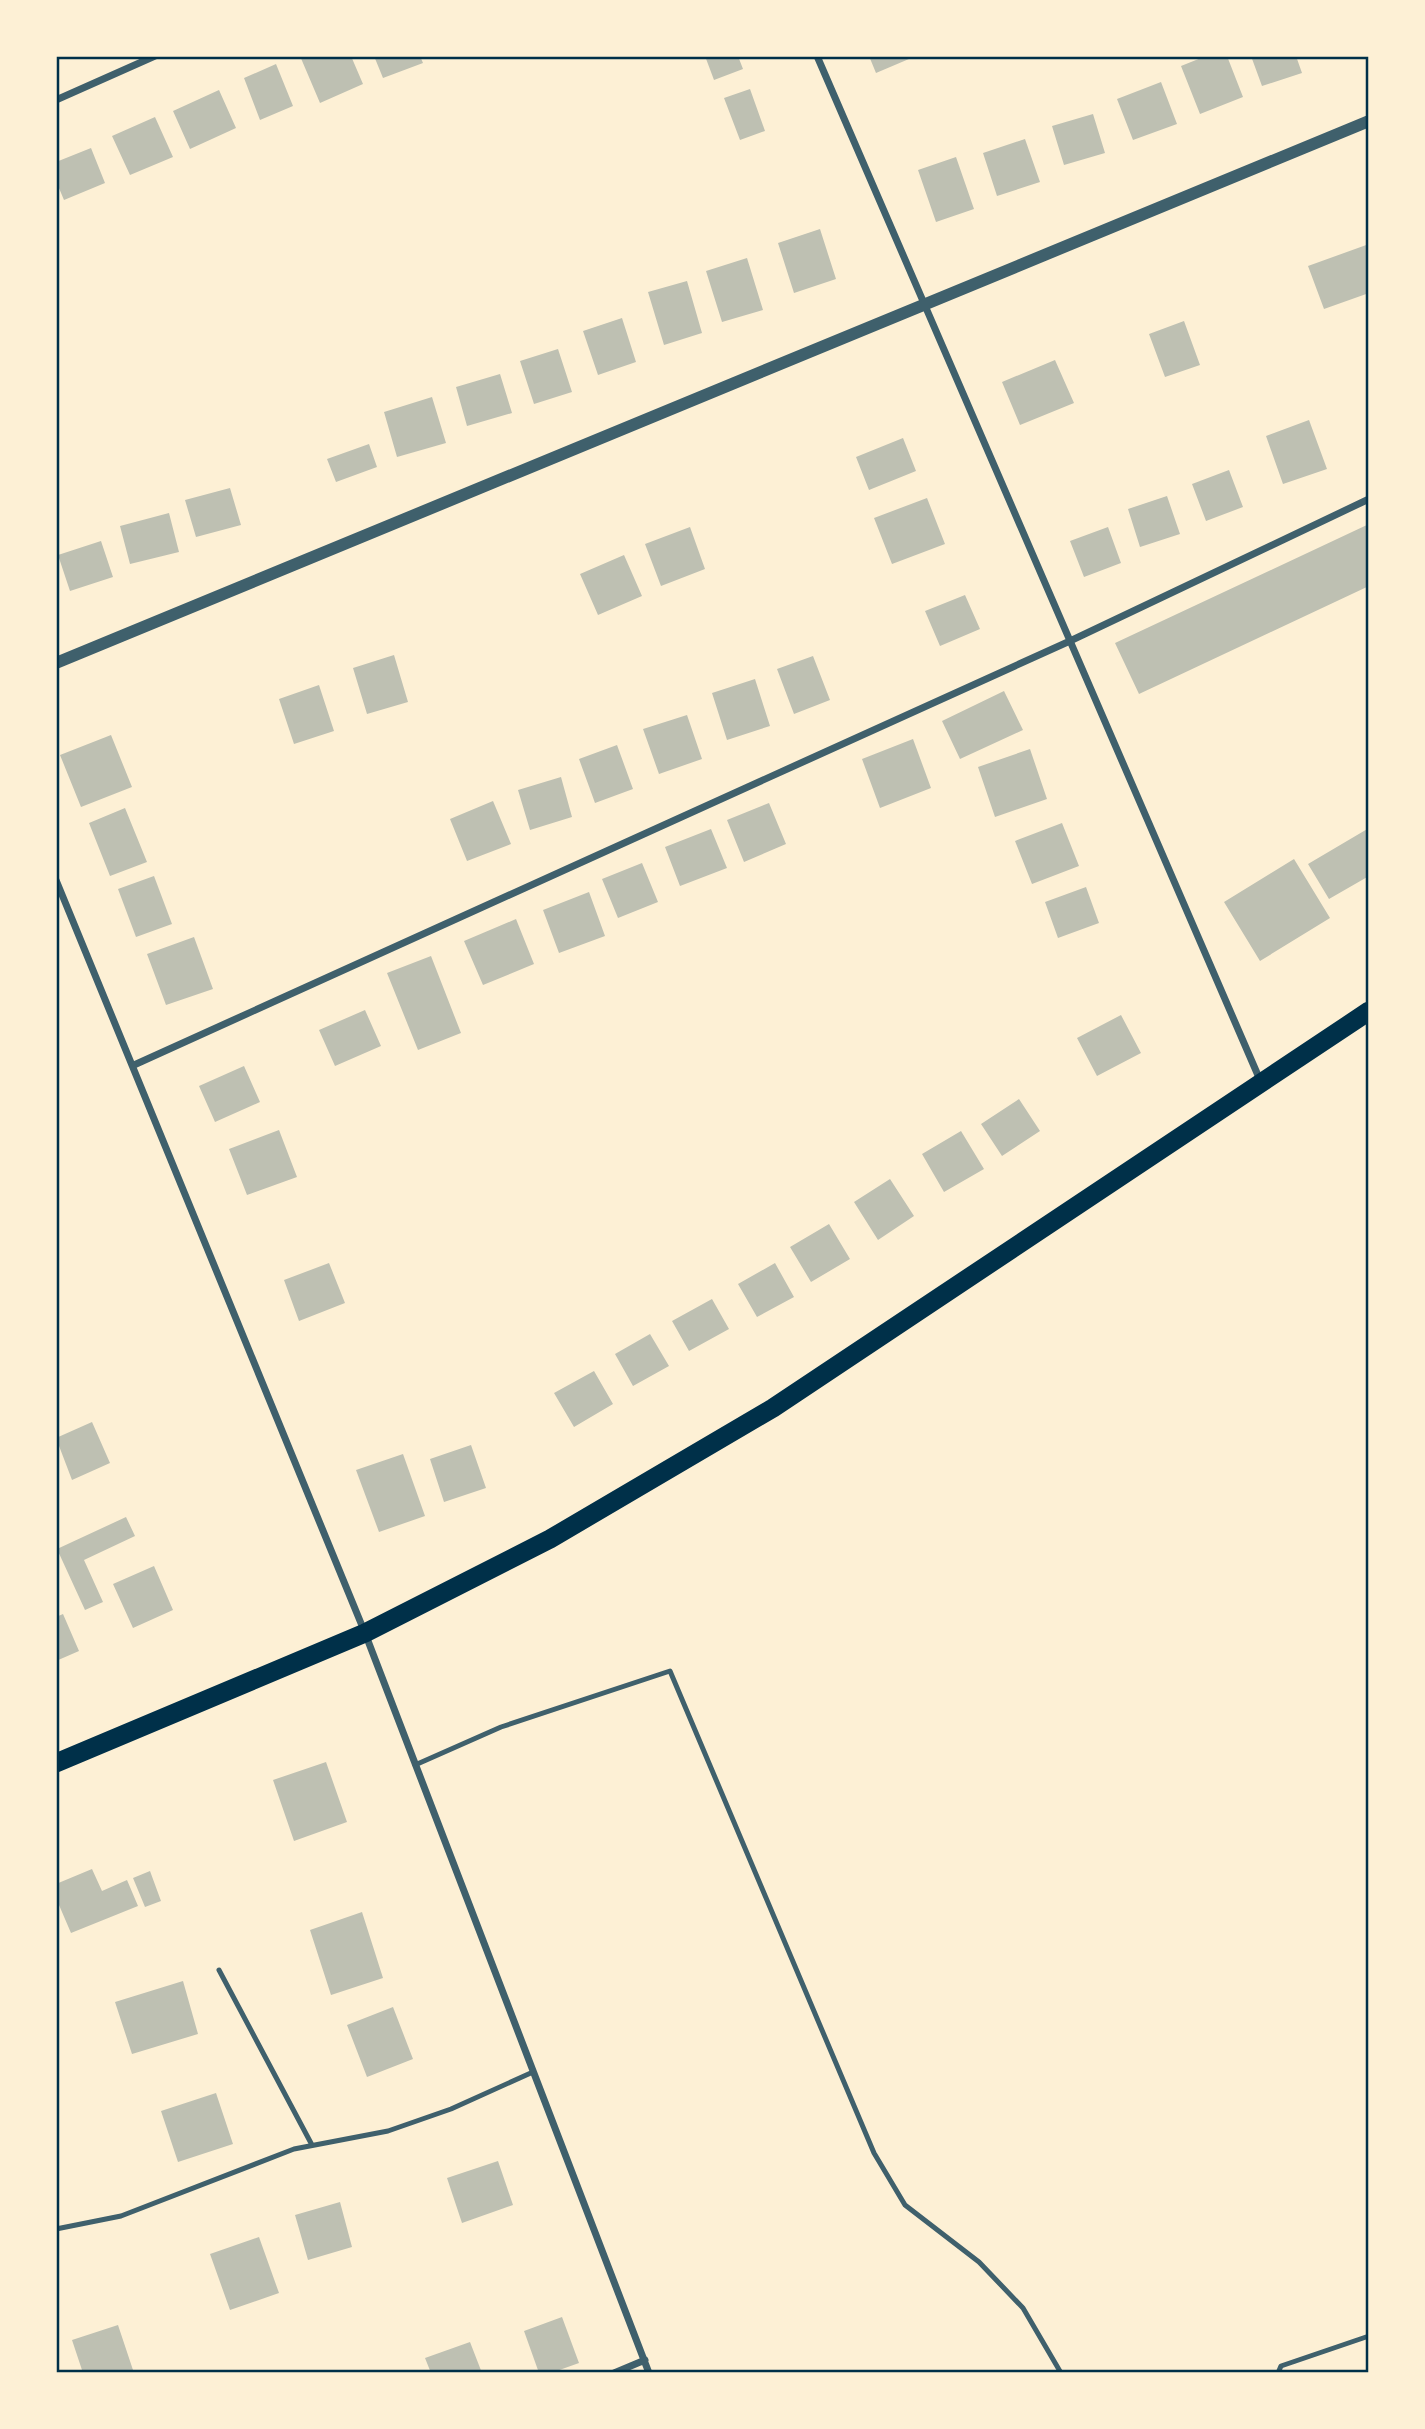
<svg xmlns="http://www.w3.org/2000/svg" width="1425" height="2429" font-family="Lato,sans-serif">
	<rect width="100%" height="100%" fill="#fdf0d5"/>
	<path fill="#bec0b2" d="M 300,56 L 351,56 L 363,84 L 320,103 Z
		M 374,56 L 420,56 L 423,63 L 383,78 Z
		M 705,56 L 738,56 L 743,69 L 714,80 Z
		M 869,56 L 916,56 L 876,73 Z
		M 1206,56 L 1227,56 L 1243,97 L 1200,114 L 1181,66 Z
		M 1251,56 L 1296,56 L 1302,73 L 1262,86 Z
		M 276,64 L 293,106 L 260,120 L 244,78 Z
		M 1161,82 L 1177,124 L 1133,140 L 1117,99 Z
		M 750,89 L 765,131 L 740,140 L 724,98 Z
		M 219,90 L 236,128 L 190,149 L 173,111 Z
		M 1093,114 L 1105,153 L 1064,165 L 1052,126 Z
		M 155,117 L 173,157 L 130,175 L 112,136 Z
		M 1025,139 L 1040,182 L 997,196 L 983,153 Z
		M 91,148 L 105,183 L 64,200 L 56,181 L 56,162 Z
		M 956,157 L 974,209 L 936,222 L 918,170 Z
		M 820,229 L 836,279 L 794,293 L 778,243 Z
		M 1369,244 L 1369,293 L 1324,309 L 1308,266 Z
		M 747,258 L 763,310 L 722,322 L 706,271 Z
		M 687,281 L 702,333 L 664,345 L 648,292 Z
		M 622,318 L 636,362 L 598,375 L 583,331 Z
		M 1184,321 L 1200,365 L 1165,377 L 1149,334 Z
		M 558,349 L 572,392 L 534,404 L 520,361 Z
		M 1055,360 L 1074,403 L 1020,425 L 1002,382 Z
		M 500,374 L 512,413 L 467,426 L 456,387 Z
		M 432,397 L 446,443 L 397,457 L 384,412 Z
		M 1309,420 L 1327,469 L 1283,484 L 1266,436 Z
		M 903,438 L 916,471 L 869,490 L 856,457 Z
		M 369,444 L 377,467 L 336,482 L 327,459 Z
		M 1229,470 L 1243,507 L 1206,521 L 1192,484 Z
		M 230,488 L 241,525 L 196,537 L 185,500 Z
		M 1167,496 L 1180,534 L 1140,547 L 1128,509 Z
		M 927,498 L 945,544 L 892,564 L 874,518 Z
		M 169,513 L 179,552 L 130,564 L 120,526 Z
		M 1369,524 L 1369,586 L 1139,694 L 1115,643 Z
		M 690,527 L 705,569 L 661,586 L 645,544 Z
		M 1108,527 L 1121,563 L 1084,577 L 1070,541 Z
		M 101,541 L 113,577 L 70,591 L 58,555 Z
		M 624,555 L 642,596 L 598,615 L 580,574 Z
		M 965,595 L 980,629 L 940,646 L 925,611 Z
		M 394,655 L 408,702 L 367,714 L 353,668 Z
		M 813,656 L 830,700 L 794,714 L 777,669 Z
		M 755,679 L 770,726 L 727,740 L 712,693 Z
		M 319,685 L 334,731 L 294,744 L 279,699 Z
		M 1004,691 L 1023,730 L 960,759 L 942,721 Z
		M 687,715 L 702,759 L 659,774 L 643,729 Z
		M 111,735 L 132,787 L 81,807 L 60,755 Z
		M 913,739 L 931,788 L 880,808 L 862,759 Z
		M 617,745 L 633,789 L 595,803 L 579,759 Z
		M 1030,749 L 1047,799 L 995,817 L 978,767 Z
		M 561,777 L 572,817 L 530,830 L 518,790 Z
		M 493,801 L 511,844 L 467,861 L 450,819 Z
		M 769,803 L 786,844 L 744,862 L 727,820 Z
		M 125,808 L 147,862 L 110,876 L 89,823 Z
		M 1062,823 L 1079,866 L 1032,884 L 1015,841 Z
		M 1369,828 L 1369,876 L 1329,899 L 1308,864 Z
		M 711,829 L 727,868 L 680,886 L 665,847 Z
		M 1294,859 L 1330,918 L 1260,961 L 1224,902 Z
		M 642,863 L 658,902 L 618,918 L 602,879 Z
		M 154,876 L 172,924 L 136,937 L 118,889 Z
		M 1086,887 L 1099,923 L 1058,938 L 1045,902 Z
		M 589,892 L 605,936 L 559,953 L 543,910 Z
		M 516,919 L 534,964 L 483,985 L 464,941 Z
		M 194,937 L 213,989 L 166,1005 L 147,954 Z
		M 431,956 L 461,1033 L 418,1050 L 387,973 Z
		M 365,1010 L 381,1046 L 335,1066 L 319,1030 Z
		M 1121,1015 L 1141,1053 L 1097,1076 L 1077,1038 Z
		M 244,1066 L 260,1102 L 215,1122 L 199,1086 Z
		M 1019,1099 L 1040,1131 L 1002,1156 L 981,1124 Z
		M 279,1130 L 297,1177 L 247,1195 L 229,1149 Z
		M 961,1131 L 984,1169 L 944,1192 L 922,1154 Z
		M 890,1179 L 914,1216 L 878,1240 L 854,1202 Z
		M 829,1224 L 850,1259 L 811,1282 L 790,1247 Z
		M 329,1263 L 345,1303 L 299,1321 L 284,1280 Z
		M 775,1263 L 794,1297 L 757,1317 L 738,1284 Z
		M 712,1299 L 729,1329 L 689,1351 L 672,1321 Z
		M 650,1334 L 669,1366 L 633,1386 L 615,1354 Z
		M 594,1371 L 613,1404 L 574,1427 L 554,1393 Z
		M 92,1422 L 110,1463 L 72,1480 L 56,1438 Z
		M 471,1445 L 486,1488 L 444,1502 L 430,1459 Z
		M 403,1454 L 425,1516 L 379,1532 L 356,1470 Z
		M 126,1517 L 135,1536 L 84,1560 L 103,1602 L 85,1610 L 57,1549 Z
		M 154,1566 L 173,1610 L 133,1628 L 113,1584 Z
		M 63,1614 L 79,1651 L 56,1661 L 56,1617 Z
		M 326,1762 L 347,1822 L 294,1841 L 273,1780 Z
		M 92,1869 L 102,1891 L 127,1880 L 138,1906 L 71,1933 L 56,1898 L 56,1884 Z
		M 150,1871 L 161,1901 L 145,1907 L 133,1878 Z
		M 362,1912 L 383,1978 L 331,1995 L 310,1930 Z
		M 183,1981 L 198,2034 L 132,2054 L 115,2002 Z
		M 393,2007 L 413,2059 L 367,2077 L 347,2025 Z
		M 216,2093 L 233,2144 L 178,2162 L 161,2111 Z
		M 498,2161 L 513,2205 L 462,2223 L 447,2178 Z
		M 340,2202 L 352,2247 L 308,2260 L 295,2215 Z
		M 259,2237 L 279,2293 L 230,2310 L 210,2254 Z
		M 562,2317 L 579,2363 L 551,2373 L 539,2373 L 524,2331 Z
		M 118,2325 L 134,2373 L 83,2373 L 72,2340 Z
		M 470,2342 L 482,2373 L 431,2373 L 425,2358 Z"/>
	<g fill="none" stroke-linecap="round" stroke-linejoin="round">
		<path stroke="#3f606c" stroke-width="5" d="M 415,1765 L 501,1727 L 670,1671 L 874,2153 L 905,2205 L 979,2262 L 1023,2308 L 1061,2373
			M 219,1970 L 312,2145
			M 56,2229 L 121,2216 L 294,2149 L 388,2131 L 451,2109 L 533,2072
			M 1278,2373 L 1281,2366 L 1369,2336"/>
		<path stroke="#3f606c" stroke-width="7" d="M 817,56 L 1260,1080
			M 56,100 L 155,56
			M 56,880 L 365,1633 L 649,2373
			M 134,1065 L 1070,641 L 1369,499
			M 614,2373 L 645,2360"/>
		<path stroke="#3f606c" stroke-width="12" d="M 56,663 L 1369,121"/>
		<path stroke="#003049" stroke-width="19" d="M 56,1763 L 365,1633 L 550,1539 L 773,1408 L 1369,1011"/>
	</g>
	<rect width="1425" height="2429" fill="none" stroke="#fdf0d5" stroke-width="116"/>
	<rect x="58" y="58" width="1309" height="2313" fill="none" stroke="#003049" stroke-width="2.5"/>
</svg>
